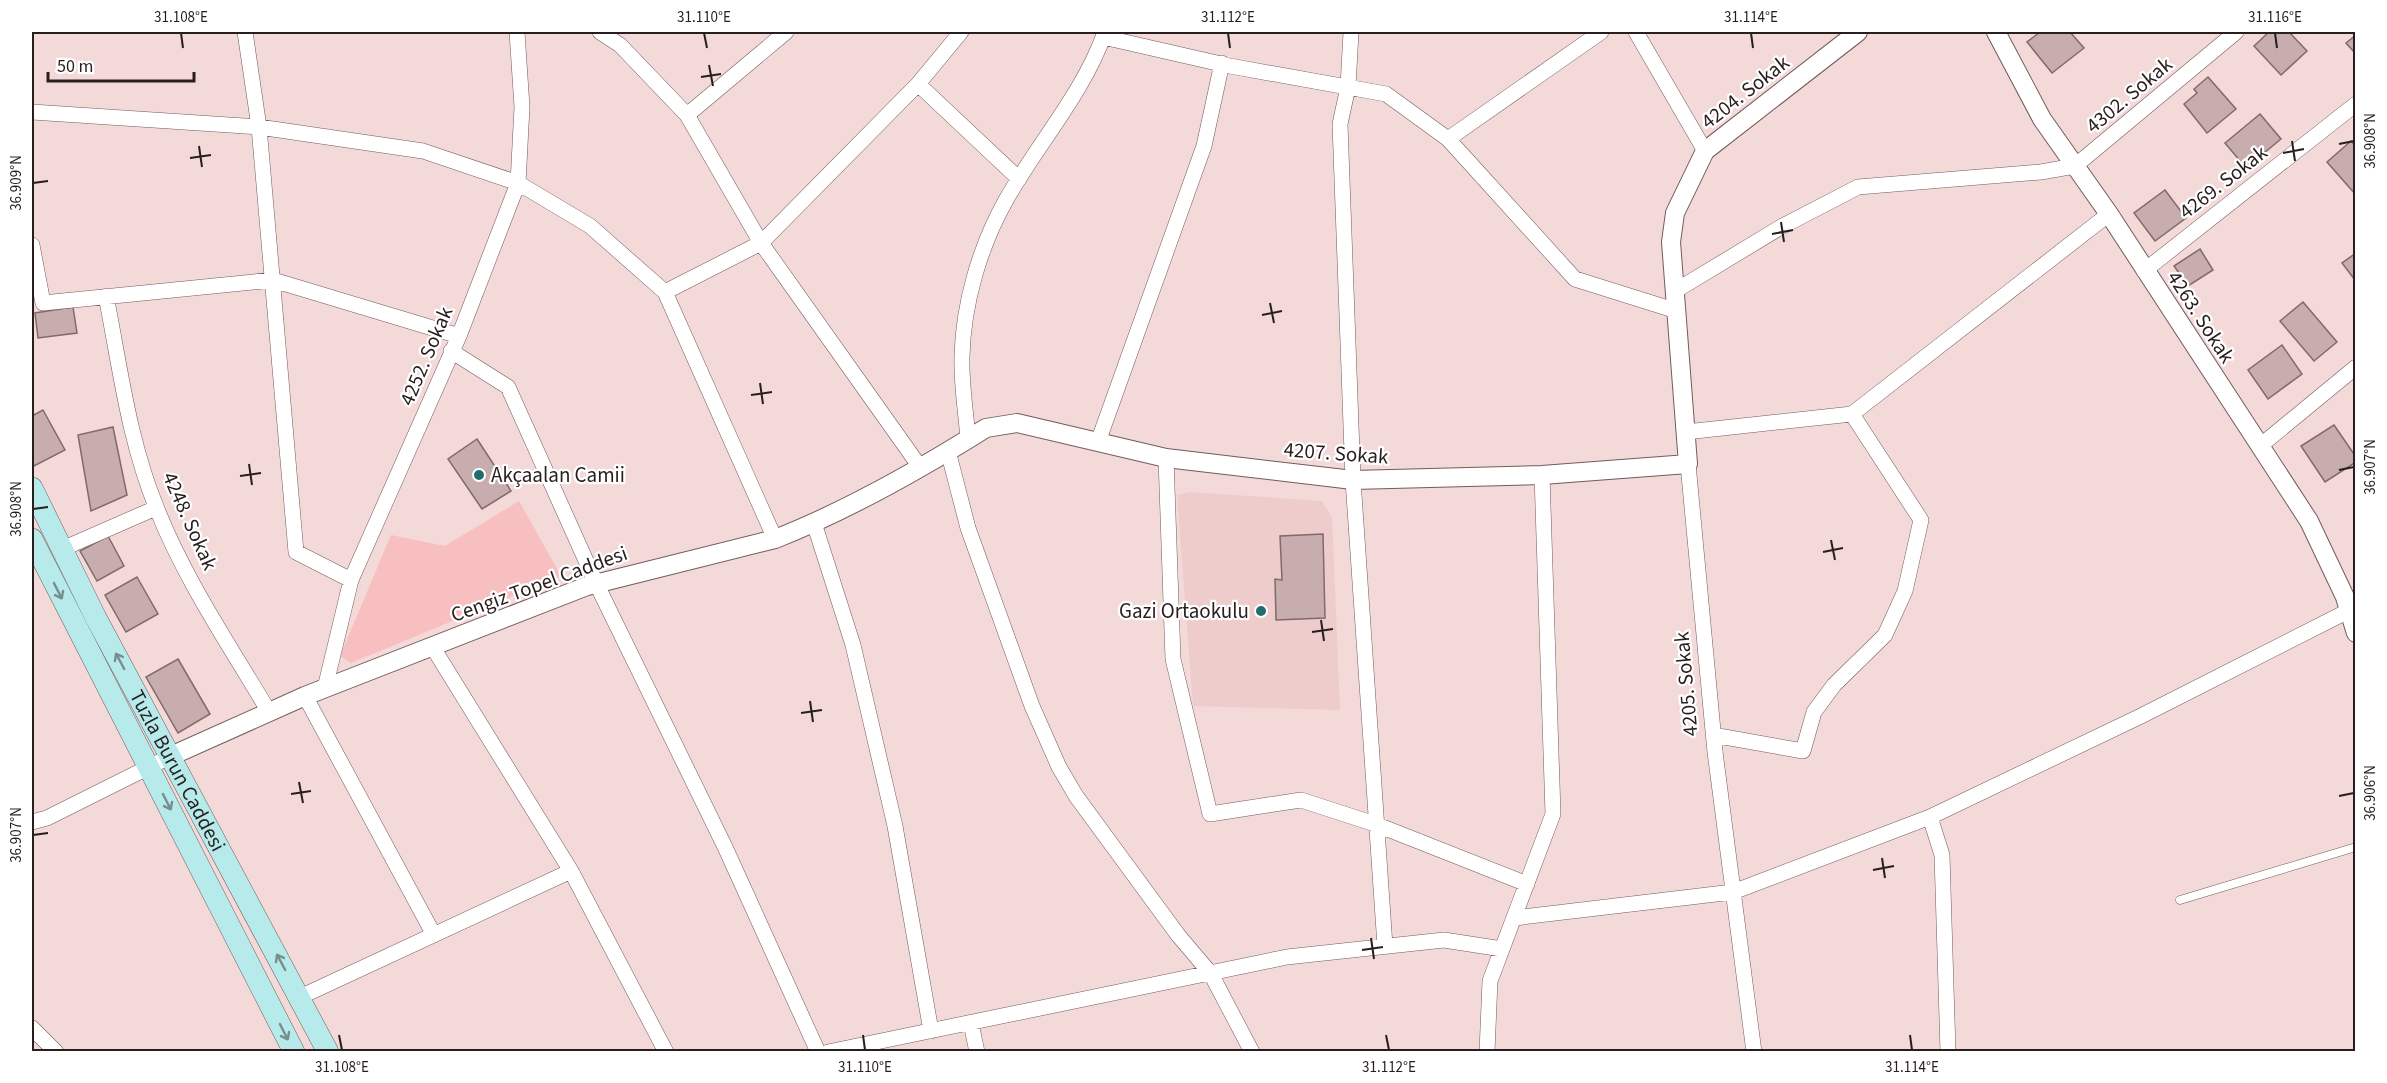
<svg xmlns="http://www.w3.org/2000/svg" width="2387" height="1083" font-family="'Source Sans 3',sans-serif">
	<rect width="100%" height="100%" fill="#f4d9d9"/>
	<path fill="#efcccc" d="M 1189,492 L 1322,501 L 1332,517 L 1340,710 L 1193,706 L 1177,495 Z"/>
	<path fill="#f8bfc0" d="M 519,501 L 561,576 L 351,663 L 340,656 L 391,535 L 445,546 Z"/>
	<path fill="#c7adad" stroke="#816a6a" stroke-width="1.5" d="M 2040,32 L 2070,32 L 2084,48 L 2052,73 L 2027,42 Z
		M 2269,32 L 2289,32 L 2307,51 L 2281,75 L 2254,46 Z
		M 2356,35 L 2356,54 L 2346,43 Z
		M 2208,77 L 2236,109 L 2207,133 L 2184,104 L 2197,93 L 2194,89 Z
		M 2260,114 L 2281,139 L 2246,168 L 2225,143 Z
		M 2351,141 L 2356,147 L 2356,195 L 2327,162 Z
		M 2165,190 L 2186,218 L 2155,241 L 2134,213 Z
		M 2200,249 L 2213,270 L 2188,286 L 2174,266 Z
		M 2356,253 L 2356,279 L 2355,280 L 2342,263 Z
		M 2303,302 L 2337,342 L 2314,361 L 2280,321 Z
		M 73,307 L 77,333 L 38,338 L 35,313 Z
		M 2282,345 L 2302,374 L 2268,399 L 2248,370 Z
		M 43,410 L 65,450 L 34,466 L 32,461 L 32,416 Z
		M 2334,425 L 2356,457 L 2356,462 L 2325,482 L 2301,446 Z
		M 113,427 L 127,495 L 91,511 L 78,435 Z
		M 477,439 L 511,491 L 482,509 L 448,459 Z
		M 1323,534 L 1325,618 L 1276,620 L 1275,579 L 1282,580 L 1280,536 Z
		M 108,536 L 124,566 L 97,581 L 80,551 Z
		M 137,577 L 158,614 L 126,632 L 105,595 Z
		M 178,659 L 210,714 L 178,733 L 146,677 Z"/>
	<g fill="none" stroke-linecap="round" stroke-linejoin="round">
		<g stroke="#725b5b" stroke-width="9">
			<path id="service" d="M 2180,900 L 2356,847"/>
		</g>
		<g stroke="#725b5b" stroke-width="16">
			<path id="minor" d="M 245,32 L 259,127 L 296,552 L 351,580
				M 600,32 L 620,45 L 687,115 L 761,243 L 920,467
				M 1351,32 L 1348,87 L 1340,124 L 1353,480 L 1385,946
				M 1636,32 L 1705,151
				M 1103,37 L 1230,66 L 1386,94 L 1448,139 L 1575,279 L 1677,311
				M 918,84 L 1019,179
				M 32,112 L 259,127 L 423,151 L 518,183 L 590,226 L 665,292 L 775,539
				M 687,115 L 786,32
				M 1448,139 L 1601,32
				M 32,245 L 43,303 L 273,280 L 459,336
				M 2144,271 L 2356,104
				M 1675,291 L 1781,227 L 1858,187 L 2041,172 L 2075,166 L 2236,32
				M 665,292 L 761,243 L 918,84 L 961,32
				M 106,296 C 120,367 129,442 157,509 C 185,580 230,646 269,712
				M 451,351 L 508,387 L 596,583 L 725,847 L 818,1052
				M 1686,432 L 1852,414 L 2109,214
				M 968,439 C 966,412 961,384 962,357 C 963,304 980,246 1006,200 C 1038,143 1083,94 1105,32
				M 1098,442 L 1204,146 L 1222,63
				M 2260,446 L 2356,367
				M 948,451 L 968,528 L 1032,706 L 1059,767 L 1076,796 L 1178,935 L 1211,974 L 1252,1052
				M 1166,458 L 1173,659 L 1210,814 L 1301,800 L 1375,824 L 1527,884
				M 1688,464 L 1715,752 L 1754,1052
				M 814,523 L 853,645 L 895,826 L 931,1031
				M 62,549 L 156,508
				M 432,646 L 571,871 L 666,1052
				M 325,688 L 351,580 L 459,336 L 518,183 L 522,107 L 517,32
				M 305,696 L 434,935
				M 1713,735 L 1803,751 L 1814,712 L 1834,685 L 1885,635 L 1905,591 L 1921,520 L 1852,414
				M 1930,817 L 1942,855 L 1948,1052
				M 32,822 L 47,818 L 171,756
				M 1514,918 L 1733,892 L 1930,817 L 2141,716 L 2356,607
				M 300,997 L 571,871
				M 971,1023 L 977,1052
				M 32,1028 L 56,1052
				M 828,1052 L 1287,957 L 1444,940 L 1502,949
				M 1487,1052 L 1490,981 L 1553,814 L 1542,475"/>
		</g>
		<g stroke="#725b5b" stroke-width="20">
			<path id="tertiary" d="M 1996,32 L 2042,119 L 2109,214 L 2309,521 L 2345,597 L 2356,633
				M 171,756 L 305,696 L 587,586 L 775,539 C 849,510 919,470 986,428 L 1017,423 L 1166,458 L 1353,480 L 1542,475 L 1688,464 L 1671,242 L 1675,213 L 1705,151 L 1858,32"/>
		</g>
		<g stroke="#725b5b" stroke-width="22">
			<g id="secondary">
				<path id="s1" d="M 32,488 L 96,618 L 328,1052"/>
				<path d="M 32,539 L 294,1052"/>
			</g>
		</g>
		<use href="#service" stroke="#fff" stroke-width="8"/>
		<use href="#minor" stroke="#fff" stroke-width="15"/>
		<use href="#tertiary" stroke="#fff" stroke-width="18"/>
		<use href="#secondary" stroke="#b7eaea" stroke-width="21"/>
	</g>
	<defs><path id="oneway-shaft" d="M-6 0H5M1.5-3L5.5 0L1.5 3" fill="none" stroke-width="1.6" stroke-linecap="round" stroke-linejoin="round" transform="scale(1.5)"/></defs>
	<g stroke="#778e8e">
		<use href="#oneway-shaft" transform="translate(58 591) rotate(63)"/>
		<use href="#oneway-shaft" transform="translate(120 661) rotate(-118)"/>
		<use href="#oneway-shaft" transform="translate(167 802) rotate(63)"/>
		<use href="#oneway-shaft" transform="translate(281 962) rotate(-118)"/>
		<use href="#oneway-shaft" transform="translate(284 1032) rotate(63)"/>
	</g>
	<path fill="none" stroke="#281e1e" stroke-width="2" d="M 181,33 L 183,48M 704,33 L 707,48M 1228,33 L 1230,48M 1751,33 L 1753,48M 2275,33 L 2277,48M 709,65 L 713,86M 701,77 L 721,74M 2292,141 L 2295,161M 2339,144 L 2354,141M 199,146 L 202,167M 2283,153 L 2304,149M 190,158 L 211,155M 33,183 L 48,181M 1781,222 L 1784,242M 1772,234 L 1793,230M 1270,303 L 1274,323M 1262,315 L 1282,311M 760,383 L 763,404M 751,395 L 772,392M 249,464 L 252,485M 2339,470 L 2354,467M 240,476 L 261,473M 33,509 L 48,507M 1831,540 L 1835,560M 1823,552 L 1843,548M 1321,620 L 1324,641M 1312,632 L 1333,629M 810,701 L 813,722M 801,713 L 822,710M 299,782 L 303,803M 291,794 L 311,791M 2339,796 L 2354,793M 33,835 L 48,833M 1882,858 L 1885,878M 1873,870 L 1894,866M 1371,938 L 1374,959M 1362,950 L 1383,947M 339,1035 L 342,1050M 863,1035 L 865,1050M 1386,1035 L 1389,1050M 1910,1035 L 1912,1050"/>
	<g fill="#216d6d" stroke="#fff" stroke-width="2">
		<circle cx="479" cy="475" r="6"/>
		<circle cx="1261" cy="611" r="6"/>
	</g>
	<g text-anchor="middle" dominant-baseline="central" stroke-width="4.5" stroke-linejoin="round" paint-order="stroke">
		<g font-size="21" fill="#281e1e" stroke="#fff">
			<text transform="translate(1745 92) rotate(-38)">4204. Sokak</text>
			<text transform="translate(2129 95) rotate(-40)">4302. Sokak</text>
			<text transform="translate(2223 182) rotate(-38)">4269. Sokak</text>
			<text transform="translate(2201 317) rotate(57)">4263. Sokak</text>
			<text transform="translate(426 356) rotate(-67)">4252. Sokak</text>
			<text transform="translate(1336 453) rotate(4)">4207. Sokak</text>
			<text transform="translate(190 521) rotate(66)">4248. Sokak</text>
			<text transform="translate(539 584) rotate(-20)">Cengiz Topel Caddesi</text>
			<text transform="translate(1686 684) rotate(-95)">4205. Sokak</text>
			<text stroke="none"><textPath href="#s1" startOffset="318">Tuzla Burun Caddesi</textPath></text>
		</g>
		<g font-size="21" fill="#281e1e" stroke="#fff" text-anchor="start">
			<text x="491" y="475">Akçaalan Camii</text>
			<text x="1249" y="611" text-anchor="end">Gazi Ortaokulu</text>
		</g>
	</g>
	<rect width="2387" height="1083" fill="none" stroke="#ffffff" stroke-width="66"/>
	<path d="M48 72v9h146v-9" fill="none" stroke="#281e1e" stroke-width="3"/>
	<text x="57" y="72" font-size="18" fill="#281e1e" stroke="#ffffff" stroke-width="4.5" paint-order="stroke">50 m</text>
	<rect x="33" y="33" width="2321" height="1017" fill="none" stroke="#281e1e" stroke-width="2"/>
	<g font-size="15" text-anchor="middle" fill="#281e1e">
		<text x="181" y="22">31.108°E</text>
		<text x="704" y="22">31.110°E</text>
		<text x="1228" y="22">31.112°E</text>
		<text x="1751" y="22">31.114°E</text>
		<text x="2275" y="22">31.116°E</text>
		<text transform="translate(2370 141) rotate(-90)" y="5">36.908°N</text>
		<text transform="translate(16 183) rotate(-90)" y="5">36.909°N</text>
		<text transform="translate(2370 467) rotate(-90)" y="5">36.907°N</text>
		<text transform="translate(16 509) rotate(-90)" y="5">36.908°N</text>
		<text transform="translate(2370 793) rotate(-90)" y="5">36.906°N</text>
		<text transform="translate(16 835) rotate(-90)" y="5">36.907°N</text>
		<text x="342" y="1072">31.108°E</text>
		<text x="865" y="1072">31.110°E</text>
		<text x="1389" y="1072">31.112°E</text>
		<text x="1912" y="1072">31.114°E</text>
	</g>
</svg>
